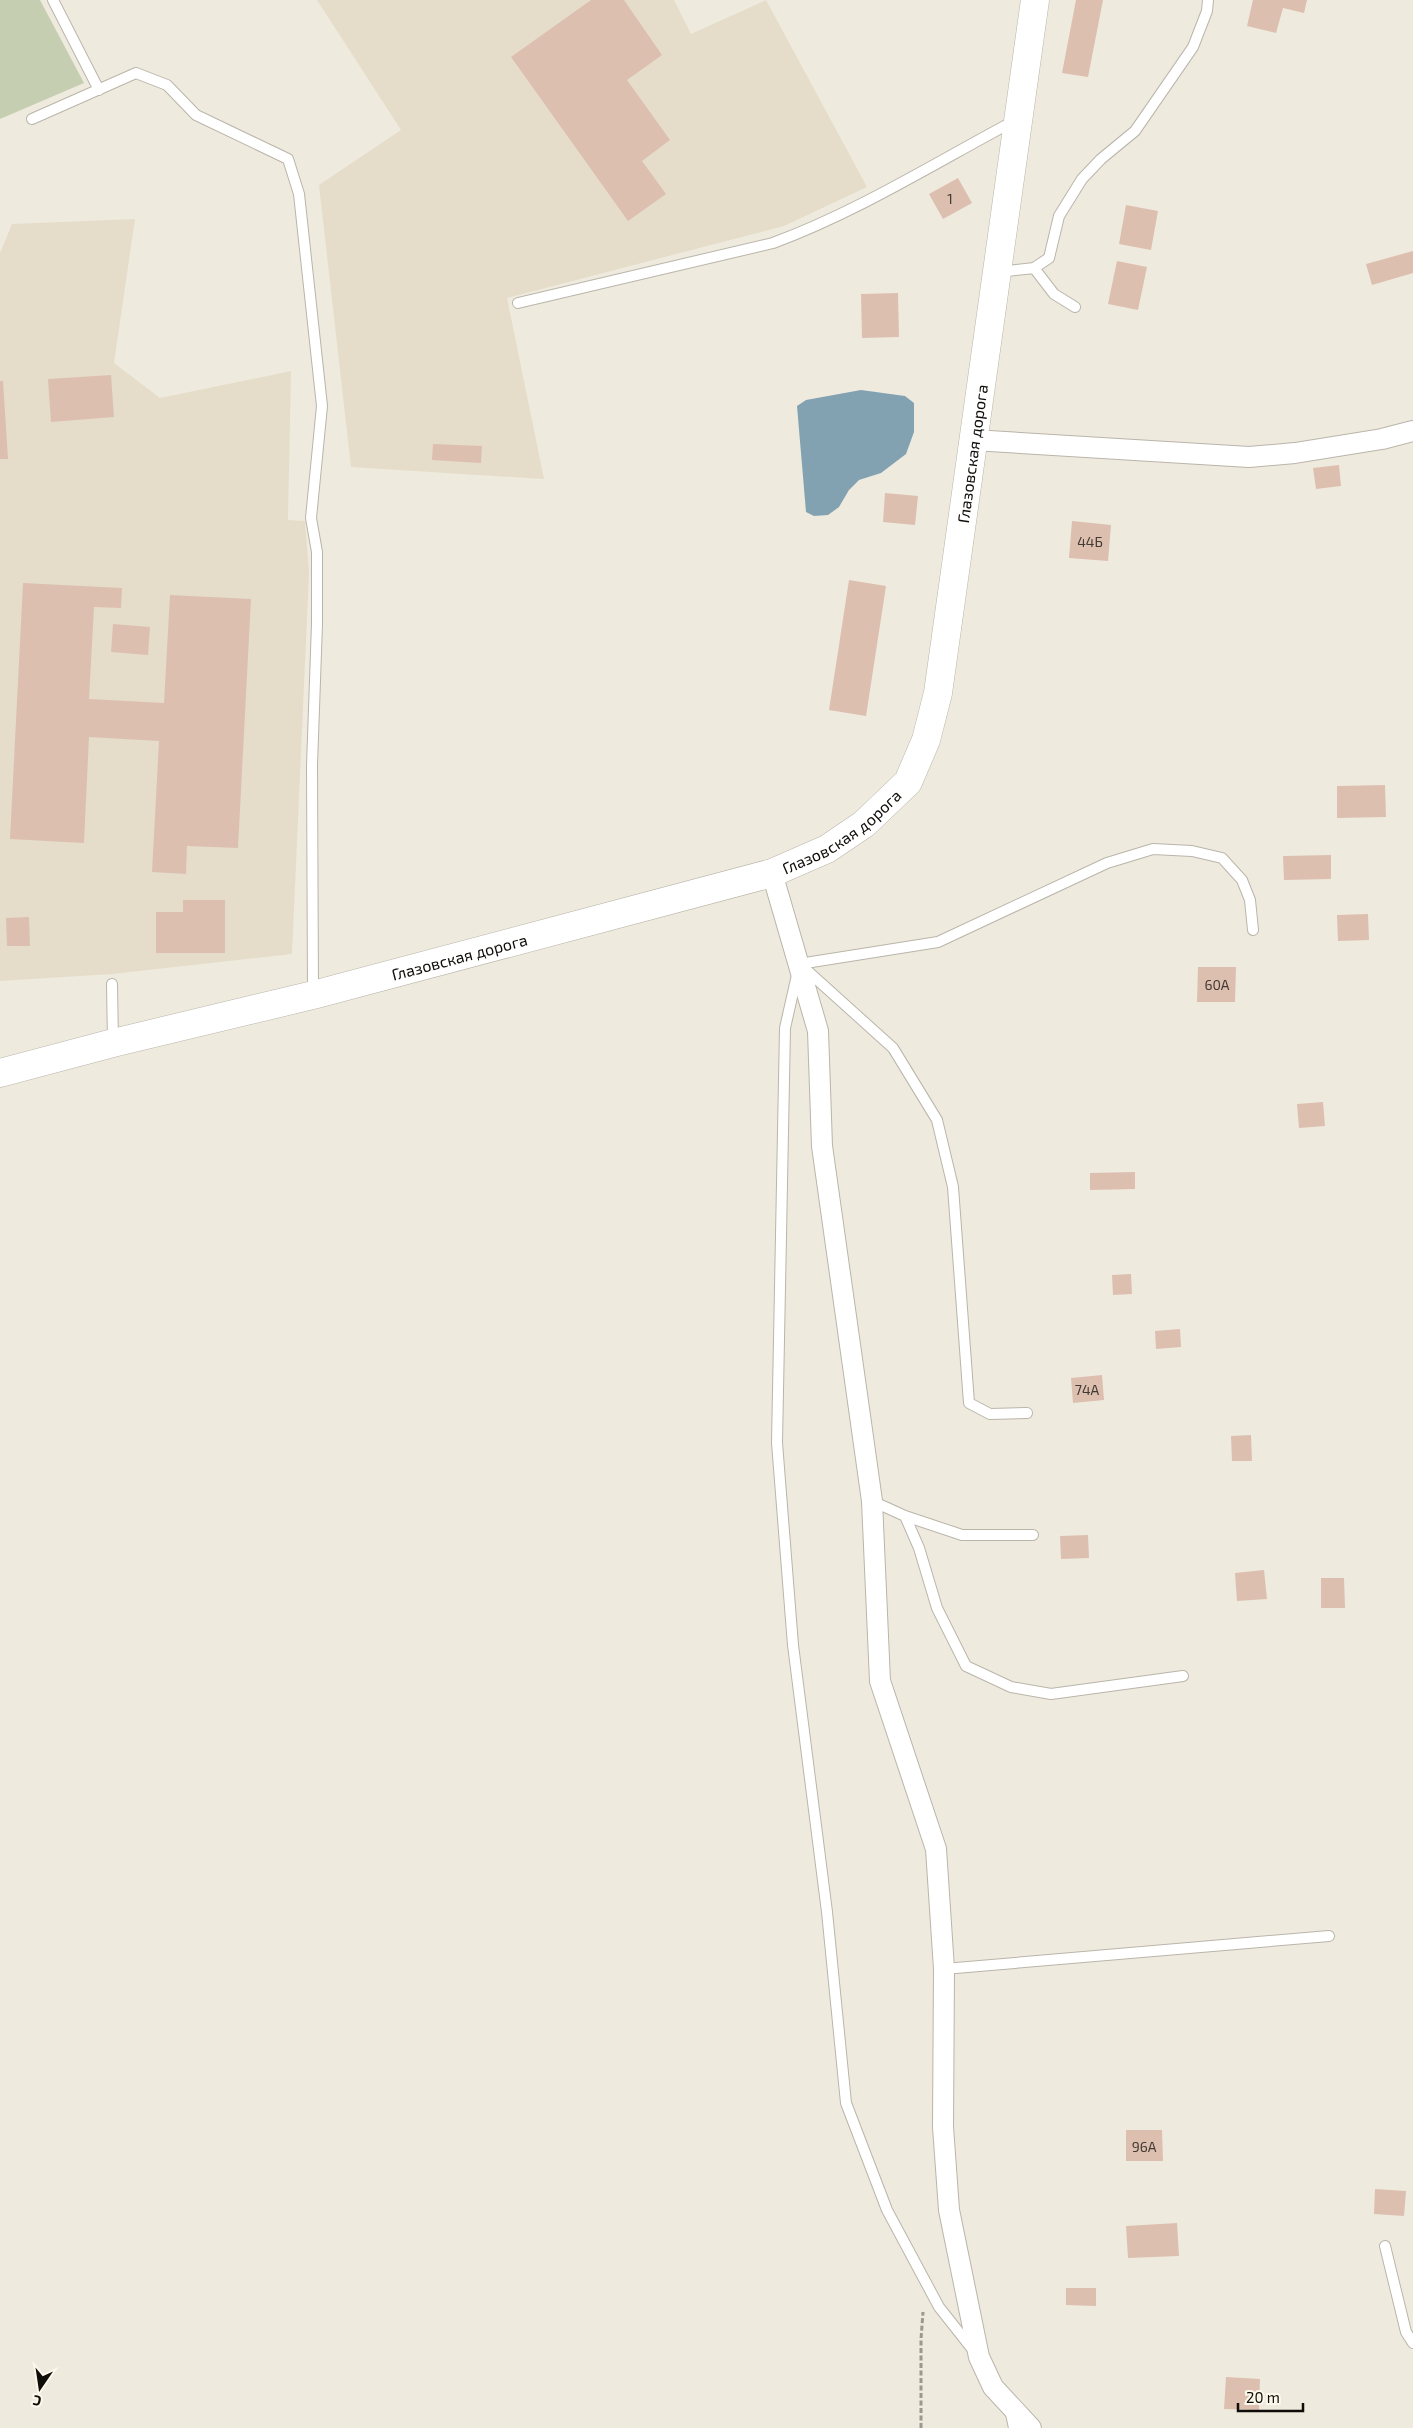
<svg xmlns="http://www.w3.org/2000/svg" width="1413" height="2428" font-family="'Exo 2',sans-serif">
	<rect width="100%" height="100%" fill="#efeade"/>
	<path fill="#e5ddca" d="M 317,0 L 674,0 L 691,34 L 766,0 L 867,187 L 784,226 L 507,298 L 544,479 L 351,467 L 319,185 L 401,130 Z
		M 135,219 L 114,363 L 160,398 L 291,371 L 288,520 L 305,521 L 309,573 L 292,954 L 112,974 L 0,981 L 0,253 L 12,224 Z"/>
	<path fill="#c6ceb1" d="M 0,0 L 40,0 L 84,83 L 0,119 Z"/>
	<path fill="#83a2b1" d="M 861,390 L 905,396 L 914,403 L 914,432 L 906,454 L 881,473 L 859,480 L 849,490 L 839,507 L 828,515 L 814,516 L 806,512 L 797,406 L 806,400 Z"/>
	<path fill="#ddbfb0" d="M 591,0 L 624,0 L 662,55 L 627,80 L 670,140 L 642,161 L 666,194 L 628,221 L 511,57 Z
		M 1076,0 L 1103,0 L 1088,77 L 1062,73 Z
		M 1253,0 L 1307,0 L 1304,13 L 1283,8 L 1276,33 L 1247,26 Z
		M 958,178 L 972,203 L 943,219 L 929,194 Z
		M 1126,205 L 1158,211 L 1151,250 L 1119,244 Z
		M 1413,251 L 1413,273 L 1372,285 L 1366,264 Z
		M 1117,261 L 1147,267 L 1138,310 L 1108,304 Z
		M 898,293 L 899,337 L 862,338 L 861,294 Z
		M 111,375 L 114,417 L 51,422 L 48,379 Z
		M 0,381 L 3,381 L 8,459 L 0,459 Z
		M 433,444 L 482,446 L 481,463 L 432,460 Z
		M 1339,465 L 1341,486 L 1316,489 L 1313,468 Z
		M 885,493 L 918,496 L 915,525 L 883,522 Z
		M 1072,521 L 1111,525 L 1108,561 L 1069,558 Z
		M 849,580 L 886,586 L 866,716 L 829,710 Z
		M 23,583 L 122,588 L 121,608 L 94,607 L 89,699 L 164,703 L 170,595 L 251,599 L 238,848 L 187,846 L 186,874 L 152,872 L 159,741 L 89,737 L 84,843 L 10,839 Z
		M 113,624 L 150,627 L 148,655 L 111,652 Z
		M 1385,785 L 1386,817 L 1337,818 L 1337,786 Z
		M 1331,855 L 1331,879 L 1284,880 L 1283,856 Z
		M 183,900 L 225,900 L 225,953 L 156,953 L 156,912 L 183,912 Z
		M 1368,914 L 1369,940 L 1338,941 L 1337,915 Z
		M 29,917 L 30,946 L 7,946 L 6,918 Z
		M 1198,967 L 1236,967 L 1235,1002 L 1197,1002 Z
		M 1323,1102 L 1325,1126 L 1299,1128 L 1297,1104 Z
		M 1135,1172 L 1135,1189 L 1090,1190 L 1090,1173 Z
		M 1131,1274 L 1132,1294 L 1113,1295 L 1112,1275 Z
		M 1180,1329 L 1181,1347 L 1156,1349 L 1155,1331 Z
		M 1102,1375 L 1104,1400 L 1073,1403 L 1071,1378 Z
		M 1251,1435 L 1252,1461 L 1232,1461 L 1231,1436 Z
		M 1088,1535 L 1089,1558 L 1061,1559 L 1060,1536 Z
		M 1264,1570 L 1267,1599 L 1237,1601 L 1235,1573 Z
		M 1321,1578 L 1344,1578 L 1345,1608 L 1321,1608 Z
		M 1126,2130 L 1162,2130 L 1163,2161 L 1126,2161 Z
		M 1375,2189 L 1406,2191 L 1404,2216 L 1374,2214 Z
		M 1177,2223 L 1179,2256 L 1128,2258 L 1126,2226 Z
		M 1066,2288 L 1096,2288 L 1096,2306 L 1066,2305 Z
		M 1226,2377 L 1260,2379 L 1259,2410 L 1224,2409 Z"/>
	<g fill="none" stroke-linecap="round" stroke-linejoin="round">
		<g stroke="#bab5aa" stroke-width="12">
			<path id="lane" d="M 53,0 L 99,90
				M 32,119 L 136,73 L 167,85 L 196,115 L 288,159 L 299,194 L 322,406 L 311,518 L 317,552 L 317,624 L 312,765 L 313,994
				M 1034,268 L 1054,294 L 1075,307
				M 999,272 L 1034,268 L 1049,258 L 1059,216 L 1082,179 L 1101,159 L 1135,131 L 1193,47 L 1207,11 L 1208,0
				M 518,303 L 773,243 C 857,212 935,163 1014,121
				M 799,964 L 938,942 L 1107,863 L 1153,849 L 1192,851 L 1222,858 L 1242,880 L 1250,900 L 1253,930
				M 802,966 L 893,1048 L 937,1120 L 953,1187 L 969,1403 L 990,1414 L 1027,1413
				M 797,975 L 785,1028 L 777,1443 L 793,1645 L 827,1912 L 846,2103 L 887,2210 L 939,2307 L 973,2350
				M 112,984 L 113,1042
				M 872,1501 L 905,1516 L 919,1548 L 937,1608 L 966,1666 L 1011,1687 L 1051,1694 L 1183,1676
				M 905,1516 L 962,1535 L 1033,1535
				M 944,1969 L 1329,1936
				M 1385,2246 L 1406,2332 L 1413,2343
				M 1010,2409 L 1014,2428"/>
		</g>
		<g stroke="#bab5aa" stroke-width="22">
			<path id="street" d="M 973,440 L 1249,457 L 1295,453 L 1382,439 L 1413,431
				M 772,873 L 818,1031 L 822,1146 L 872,1501 L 880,1681 L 936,1849 L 944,1969 L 943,2127 L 949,2210 L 979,2357 L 993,2387 L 1031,2428"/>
		</g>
		<g stroke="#bab5aa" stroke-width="29">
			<g id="secondary">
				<path id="s1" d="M 0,1073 L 113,1043 L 313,995 L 772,873 L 827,849 L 864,824 L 908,782 L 926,740 L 938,693 L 1035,0"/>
			</g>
		</g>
		<path stroke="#9c988f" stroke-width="3" stroke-dasharray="5 2.5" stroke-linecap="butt" d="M 921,2428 L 921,2339 L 923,2312"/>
		<use href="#lane" stroke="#fff" stroke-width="10"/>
		<use href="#street" stroke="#fff" stroke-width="20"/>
		<use href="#secondary" stroke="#fff" stroke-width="28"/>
	</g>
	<g text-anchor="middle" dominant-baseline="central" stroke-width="4" stroke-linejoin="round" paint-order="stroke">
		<g font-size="14" fill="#423a33">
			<text x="950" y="198">1</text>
			<text x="1090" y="541">44Б</text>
			<text x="1217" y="984">60А</text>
			<text x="1087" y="1389">74А</text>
			<text x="1144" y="2146">96А</text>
		</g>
		<g font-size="16" fill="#0f0d09" stroke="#fcf8eb">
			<text stroke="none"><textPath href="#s1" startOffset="1299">Глазовская дорога</textPath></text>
			<text stroke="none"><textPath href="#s1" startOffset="879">Глазовская дорога</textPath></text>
			<text stroke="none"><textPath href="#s1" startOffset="474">Глазовская дорога</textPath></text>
		</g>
	</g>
	<g transform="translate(40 2388) rotate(193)" stroke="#fcf8eb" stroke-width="4" paint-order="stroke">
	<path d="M0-4L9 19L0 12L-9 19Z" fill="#0f0d09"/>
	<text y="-8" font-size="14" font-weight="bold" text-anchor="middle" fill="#0f0d09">С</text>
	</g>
	<path d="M1238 2403v8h65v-8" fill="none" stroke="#0f0d09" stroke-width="2.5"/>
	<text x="1246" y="2403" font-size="15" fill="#0f0d09" stroke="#fcf8eb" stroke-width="4" paint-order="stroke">20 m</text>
</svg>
